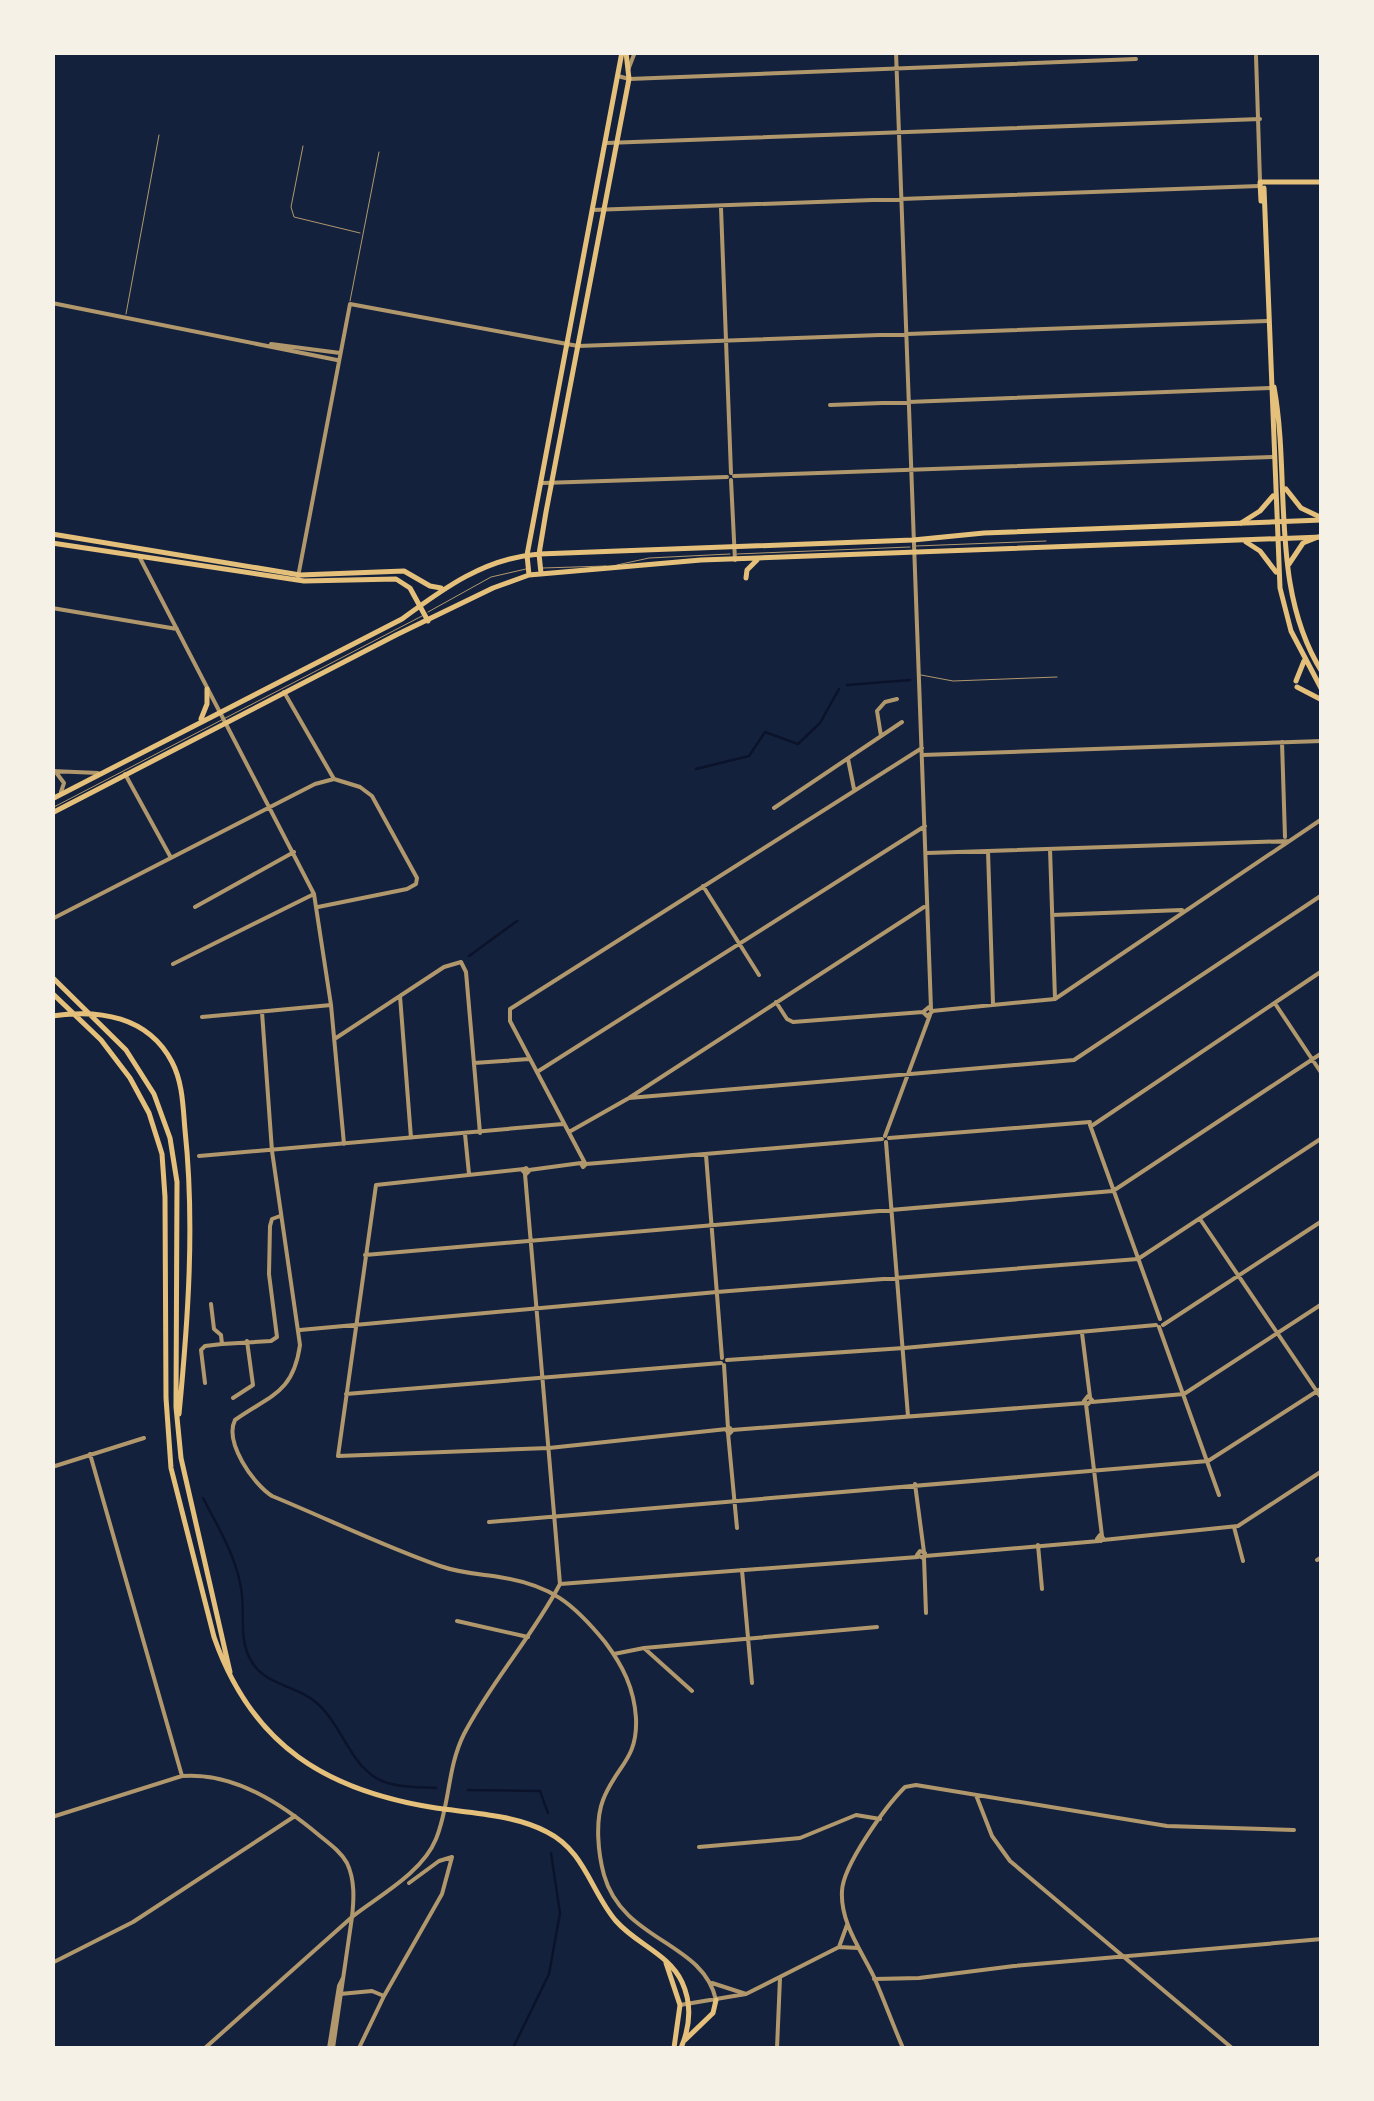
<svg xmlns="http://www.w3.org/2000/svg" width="1374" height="2101" font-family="'Golos Text',sans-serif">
	<rect width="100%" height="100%" fill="#14213d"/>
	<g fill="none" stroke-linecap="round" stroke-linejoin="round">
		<path stroke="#0b132b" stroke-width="2.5" d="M 847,685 L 910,680
			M 696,769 L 749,756 L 765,732 L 798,744 L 820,723 L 839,689
			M 469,956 L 517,921
			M 203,1498 C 217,1525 234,1553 240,1583 C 246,1605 239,1631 247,1652 C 260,1688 295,1682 319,1705 C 341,1725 349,1761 376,1778 C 393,1788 417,1787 436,1788
			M 468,1790 L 540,1791 L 548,1813
			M 513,2048 L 549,1974 L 560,1913 L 551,1853"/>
		<path stroke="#b1986c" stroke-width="1" d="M 303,146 L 291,207 L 294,217 L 360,233
			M 350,301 L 379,152
			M 126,314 L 159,135
			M 916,546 L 1046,541
			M 737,554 L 910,547
			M 617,565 L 649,558 L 730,554
			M 543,568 L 606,566
			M 428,612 L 491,577 L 526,569
			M 921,675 L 953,681 L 1057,677
			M 52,808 L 422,616"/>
		<path stroke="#b1986c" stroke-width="4" d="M 896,52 L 931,1009
			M 1256,56 L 1260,181
			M 628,70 L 635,52
			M 618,76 L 629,79 L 1136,59
			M 606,143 L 1260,119
			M 721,208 L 731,473
			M 592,210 L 1259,186
			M 52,303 L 337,360
			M 271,344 L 340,353
			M 830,405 L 1270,388
			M 734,476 L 1273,457
			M 731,480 L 735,560
			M 543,483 L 727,477
			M 140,558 L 314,894 L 331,1005 L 344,1144
			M 298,577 L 350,304 L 578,346 L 1267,321
			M 52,608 L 177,629
			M 284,692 L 334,779 L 360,787 L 372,796 L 417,878 L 416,884 L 407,889 L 318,907
			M 881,736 L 877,711 L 885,702 L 897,699
			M 1282,742 L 1285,837
			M 922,755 L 1322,741
			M 848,759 L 854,789
			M 52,771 L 98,773
			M 55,771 L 64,783 L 61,792
			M 125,774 L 170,856
			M 774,808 L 902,722
			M 1050,849 L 1055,999
			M 988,851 L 993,1004
			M 927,853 L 1289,841
			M 703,886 L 759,975
			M 195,907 L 294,852
			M 1052,915 L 1182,910
			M 52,919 L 315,784 L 334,779
			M 173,964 L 314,894
			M 400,996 L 411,1138
			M 776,1002 L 787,1019 L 793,1022 L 923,1012 L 927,1016 L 932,1012 L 929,1007 L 923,1012
			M 1276,1005 L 1322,1074
			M 932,1011 L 1055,999 L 1322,819
			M 262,1012 L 272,1151 L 300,1345 C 293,1394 270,1395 235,1420 C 224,1442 253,1484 272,1496 C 328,1519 383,1546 440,1566 C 460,1573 479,1574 499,1577 C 551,1585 573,1603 605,1642 C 623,1666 634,1688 636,1718 C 638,1760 616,1766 603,1800 C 595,1821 598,1853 604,1875 C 623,1942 703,1941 716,2000
			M 202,1017 L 331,1005
			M 336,1038 L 444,967 L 461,962 L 466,972 L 480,1133
			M 474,1063 L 529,1059
			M 537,1072 L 925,826
			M 629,1098 L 1074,1060 L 1322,895
			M 1090,1125 L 1160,1319
			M 1093,1125 L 1322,971
			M 569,1132 L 629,1098 L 924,907
			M 465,1134 L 469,1174
			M 885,1136 L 930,1015
			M 889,1138 L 1090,1122
			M 886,1142 L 908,1416
			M 706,1155 L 722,1358
			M 199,1156 L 563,1124
			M 583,1162 L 586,1164 L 583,1167 L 581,1164 Z
			M 585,1163 L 510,1021 L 510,1009 L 922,748
			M 586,1164 L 882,1139
			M 526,1168 L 529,1171 L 526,1174 L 523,1171 Z
			M 524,1169 L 376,1185 L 338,1456 L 549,1448 L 727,1429
			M 529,1170 L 581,1163
			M 525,1174 L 560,1584
			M 1200,1219 L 1322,1399
			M 365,1255 L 1113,1191 L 1322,1053
			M 211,1304 L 214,1329 L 221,1335 L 222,1344 L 271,1341 L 277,1337 L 269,1274 L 270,1226 L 272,1219 L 280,1216
			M 1163,1325 L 1322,1221
			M 1159,1327 L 1219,1495
			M 300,1330 L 717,1292 L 1138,1259 L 1322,1138
			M 1082,1333 L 1090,1397
			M 727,1360 L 904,1348 L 1156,1325
			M 724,1365 L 728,1428
			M 205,1383 L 201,1350 L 205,1346 L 222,1344
			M 346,1394 L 721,1363
			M 1088,1396 L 1092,1400 L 1088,1404 L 1084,1401 Z
			M 233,1398 L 253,1385 L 247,1341
			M 1092,1402 L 1184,1394 L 1322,1304
			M 1086,1404 L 1102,1536
			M 730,1428 L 732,1431 L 729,1434 L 727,1431 Z
			M 732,1430 L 1085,1403
			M 728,1433 L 737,1528
			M 90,1454 L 182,1776
			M 52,1467 L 144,1438
			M 915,1484 L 924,1552
			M 489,1522 L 1208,1461 L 1322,1388
			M 1234,1527 L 1243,1561
			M 1038,1545 L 1042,1589
			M 924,1558 L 926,1613
			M 1317,1560 L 1322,1557
			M 742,1570 L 752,1683
			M 457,1621 L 528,1637
			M 644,1648 L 692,1691
			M 614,1654 L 644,1648 L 877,1627
			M 976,1795 L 992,1836 L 1010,1861 L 1232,2048
			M 52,1817 L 182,1776 C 234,1772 282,1804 320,1836 C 330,1844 341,1852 347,1863 C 355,1880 354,1899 352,1917 L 205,2048
			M 699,1847 L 800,1838 L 856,1815 L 880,1819
			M 839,1947 L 847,1925
			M 52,1963 L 133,1922 L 295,1816
			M 874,1979 L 919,1978 L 1014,1966 L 1322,1939
			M 712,1983 L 746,1994
			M 340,1994 L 372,1991 L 384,1996
			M 680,2005 L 746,1994 L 839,1947 L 858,1948
			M 359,2048 L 384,1996 L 442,1894 L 452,1857 L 439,1861 L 409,1883
			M 777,2048 L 780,1978
			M 903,2048 C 893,2025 884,2000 874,1977 C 861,1950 840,1922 842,1891 C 843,1865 886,1806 905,1787 L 916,1785 L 1167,1826 L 1294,1830"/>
		<path stroke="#b1986c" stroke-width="4" d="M 1100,1535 L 1103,1538 L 1101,1541 L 1097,1539 Z
			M 1103,1540 L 1238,1526 L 1322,1471
			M 920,1551 L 925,1553 L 923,1558 L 917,1555 Z
			M 925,1556 L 1099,1541
			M 329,2048 L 339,1986 L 343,1978
			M 333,2048 L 352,1917 C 380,1895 422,1873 436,1839 C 450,1805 447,1768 464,1734 C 491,1682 532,1637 560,1584 L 918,1557"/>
		<path stroke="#e5c07b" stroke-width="5" d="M 52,534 L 300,575 L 404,571 L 430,586 L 441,588
			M 52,543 L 304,581 L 396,579 L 410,588 L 428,621
			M 541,573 L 539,554 L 546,512 L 629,79 L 626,52
			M 529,575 L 527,555 L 622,52
			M 746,578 L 747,570 L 757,560
			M 201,719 L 207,704 L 207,689
			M 52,799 L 402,619 C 444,588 485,558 539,554 L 913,540 L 984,533 L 1322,520
			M 52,813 L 396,635 L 493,588 L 529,575 L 701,560 L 1322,537
			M 52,977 L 126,1050 L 154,1094 L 170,1138 L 177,1182 L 176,1407 L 181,1458 L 230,1672
			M 52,993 L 101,1040 L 130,1078 L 149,1113 L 162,1154 L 165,1197 L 166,1398 L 171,1468 L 214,1637 C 252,1746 327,1791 436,1808 C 472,1813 515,1815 547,1832 C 585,1851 591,1892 616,1921 C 636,1944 669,1954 682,1982 C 692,2004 690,2027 681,2048
			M 52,1016 C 99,1009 148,1016 172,1062 C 183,1083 183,1108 185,1130 C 195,1224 188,1321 179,1414
			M 666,1963 L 680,2005 L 674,2048
			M 685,2040 L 713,2013 L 716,2000"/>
		<path stroke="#e5c07b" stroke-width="5" d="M 1264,188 L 1280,588 L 1291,631 L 1322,690
			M 1261,201 L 1260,182 L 1322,182
			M 1274,387 C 1291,480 1269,588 1322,672
			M 1286,489 L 1301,508 L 1322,518
			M 1241,523 L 1260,511 L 1273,496
			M 1246,542 L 1260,551 L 1276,572
			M 1289,564 L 1303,543 L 1318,537
			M 1296,681 L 1304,661
			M 1297,687 L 1322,700"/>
	</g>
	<rect width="1374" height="2101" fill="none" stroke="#f6f1e7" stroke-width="110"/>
</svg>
